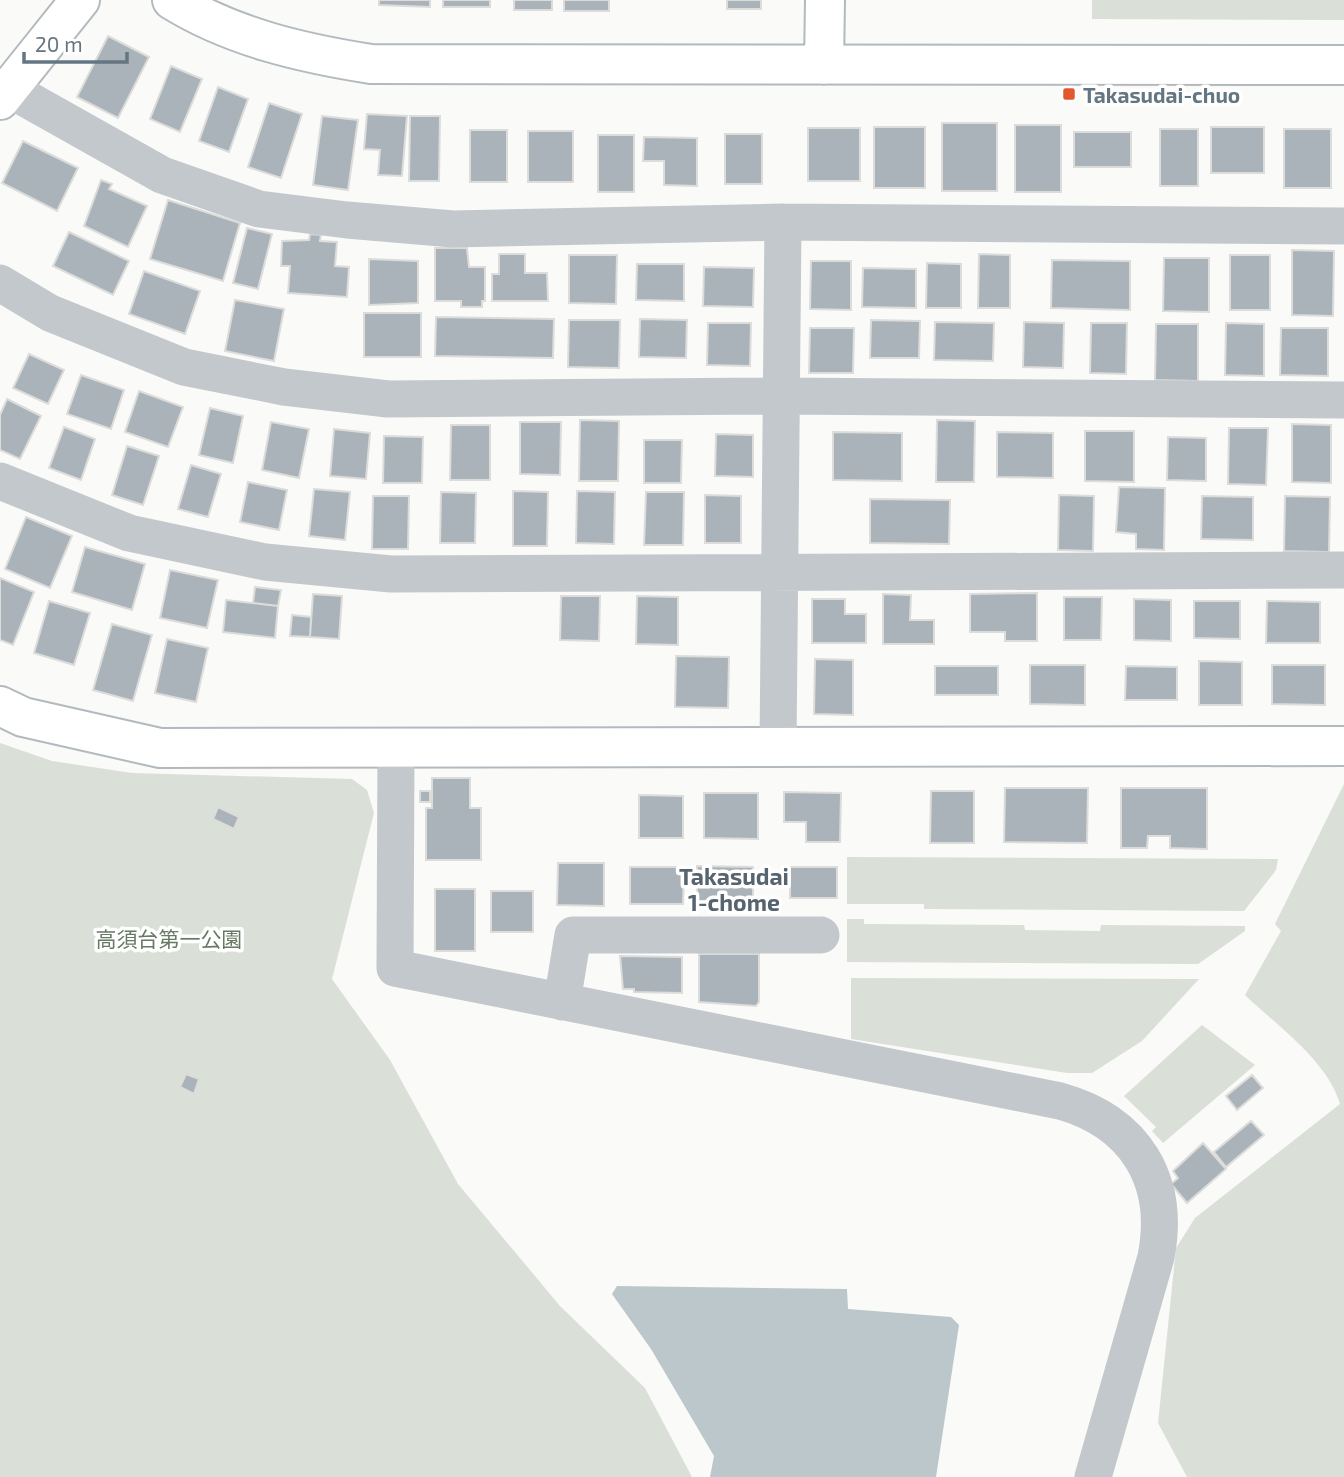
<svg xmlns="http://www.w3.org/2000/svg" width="1344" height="1477" font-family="'Exo 2','Noto Sans JP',sans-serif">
	<rect width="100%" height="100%" fill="#fafaf8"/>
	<path fill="#dadfd7" d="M 1092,0 L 1344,0 L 1344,20 L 1092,19 Z
		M 0,743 L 52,761 L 132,773 L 352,779 L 367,790 L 374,813 L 332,979 L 390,1060 L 458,1184 L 560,1306 L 645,1388 L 692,1477 L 0,1477 Z
		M 1344,784 L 1344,1477 L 1187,1477 L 1158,1423 L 1176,1248 L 1195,1218 L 1340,1104 C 1327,1060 1277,1026 1245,995 L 1281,931 L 1275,924 Z
		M 847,857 L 1278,859 L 1276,870 L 1244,911 L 924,909 L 924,904 L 847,904 Z
		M 847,919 L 864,919 L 864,924 L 1024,925 L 1025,930 L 1100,931 L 1101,925 L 1245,926 L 1245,931 L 1198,964 L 847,962 Z
		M 851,978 L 1199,979 L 1142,1041 L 1092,1073 L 1067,1073 L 851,1039 Z
		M 1202,1025 L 1255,1065 L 1163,1143 L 1152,1131 L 1156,1127 L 1124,1096 Z"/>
	<path fill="#bbc7cb" d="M 617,1286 L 847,1289 L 848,1309 L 951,1317 L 959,1325 L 936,1477 L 710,1477 L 714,1456 L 651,1349 L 612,1294 Z"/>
	<path fill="#aab3b9" stroke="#dcdcda" stroke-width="2" d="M 379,0 L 430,0 L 430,7 L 379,5 Z
		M 443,0 L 490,0 L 490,7 L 443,7 Z
		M 514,0 L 552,0 L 552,10 L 514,10 Z
		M 564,0 L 609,0 L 609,11 L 564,11 Z
		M 727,0 L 761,0 L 761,9 L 727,9 Z
		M 108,36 L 149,57 L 118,118 L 77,97 Z
		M 171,66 L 202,79 L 180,132 L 150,119 Z
		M 218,87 L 248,99 L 229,152 L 199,141 Z
		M 269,103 L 302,114 L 281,178 L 248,167 Z
		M 367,114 L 407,116 L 402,176 L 378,175 L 380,150 L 364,149 Z
		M 322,116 L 358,120 L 348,190 L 313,185 Z
		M 410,116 L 440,116 L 439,181 L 409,181 Z
		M 942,123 L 997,123 L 997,191 L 942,191 Z
		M 1015,125 L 1061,125 L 1061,192 L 1015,192 Z
		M 874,127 L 925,127 L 925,188 L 874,188 Z
		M 1211,127 L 1264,127 L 1264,173 L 1211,173 Z
		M 808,128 L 860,128 L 860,181 L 808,181 Z
		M 1160,129 L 1198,129 L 1198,186 L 1160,186 Z
		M 1284,129 L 1331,129 L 1331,188 L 1284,188 Z
		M 470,130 L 507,130 L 507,182 L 470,182 Z
		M 528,131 L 573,131 L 573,182 L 528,182 Z
		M 1074,132 L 1131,132 L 1131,167 L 1074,167 Z
		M 725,134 L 762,134 L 762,184 L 725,184 Z
		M 598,135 L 634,135 L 634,192 L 598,192 Z
		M 644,137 L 697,138 L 697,186 L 664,185 L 664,161 L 643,161 Z
		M 23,141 L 78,168 L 57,211 L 2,183 Z
		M 101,180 L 112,184 L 109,189 L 147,206 L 128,247 L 84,226 Z
		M 168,200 L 240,223 L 223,281 L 150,259 Z
		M 247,228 L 272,234 L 258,289 L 233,283 Z
		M 69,232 L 129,261 L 113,295 L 53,266 Z
		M 310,234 L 321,235 L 320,241 L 337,242 L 335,266 L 349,267 L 347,297 L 288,293 L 290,266 L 281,266 L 282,241 L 309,240 Z
		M 435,248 L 467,248 L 469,267 L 485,267 L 485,301 L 482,301 L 482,307 L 461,307 L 461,301 L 435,301 Z
		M 1292,250 L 1334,251 L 1333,316 L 1292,315 Z
		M 499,254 L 525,254 L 525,273 L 547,273 L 548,301 L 492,301 L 492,274 L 499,274 Z
		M 979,254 L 1010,255 L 1010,308 L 978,308 Z
		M 569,255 L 617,255 L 616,304 L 569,303 Z
		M 1230,255 L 1270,255 L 1270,310 L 1230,310 Z
		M 1164,258 L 1209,258 L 1209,312 L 1163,311 Z
		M 369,259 L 418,261 L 418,303 L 369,305 Z
		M 1052,260 L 1130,261 L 1130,310 L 1051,308 Z
		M 811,261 L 851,261 L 851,310 L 810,309 Z
		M 927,263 L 961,264 L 961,308 L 926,308 Z
		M 637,264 L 684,264 L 684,301 L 636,300 Z
		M 704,267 L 754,268 L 753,307 L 703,306 Z
		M 863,268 L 916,269 L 916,308 L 862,307 Z
		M 144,271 L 200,291 L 185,334 L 129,314 Z
		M 235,300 L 284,309 L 274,361 L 225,351 Z
		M 364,313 L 421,313 L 421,357 L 364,357 Z
		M 436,317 L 554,319 L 553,358 L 435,356 Z
		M 640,319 L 687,320 L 686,358 L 639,357 Z
		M 569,320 L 620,320 L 619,368 L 568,367 Z
		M 871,320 L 920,321 L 919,358 L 870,358 Z
		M 935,322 L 994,323 L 993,361 L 934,360 Z
		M 1024,322 L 1064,323 L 1063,368 L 1023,367 Z
		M 708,323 L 751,323 L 750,366 L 707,365 Z
		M 1091,323 L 1127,323 L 1126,374 L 1090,373 Z
		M 1226,323 L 1264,324 L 1264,376 L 1225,375 Z
		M 1156,324 L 1198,324 L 1198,381 L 1155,380 Z
		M 810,328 L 854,328 L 853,373 L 809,373 Z
		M 1281,328 L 1328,328 L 1328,376 L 1280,375 Z
		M 29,354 L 64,370 L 48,404 L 13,388 Z
		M 81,375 L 124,390 L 111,429 L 67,414 Z
		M 139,391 L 183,407 L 168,447 L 125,432 Z
		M 7,399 L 41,416 L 20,459 L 0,450 L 0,415 Z
		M 210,408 L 243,416 L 233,463 L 199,455 Z
		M 580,420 L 619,421 L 618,481 L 579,481 Z
		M 937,420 L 975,421 L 974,482 L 936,482 Z
		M 271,422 L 309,429 L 299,478 L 262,470 Z
		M 520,422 L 561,422 L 560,475 L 520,474 Z
		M 1292,424 L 1331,425 L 1331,483 L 1292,482 Z
		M 451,425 L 490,425 L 490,480 L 450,480 Z
		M 64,427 L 95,439 L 81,480 L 49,468 Z
		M 1229,428 L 1268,428 L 1266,485 L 1228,484 Z
		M 334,429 L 370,433 L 366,479 L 330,476 Z
		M 1085,431 L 1134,431 L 1134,482 L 1085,481 Z
		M 833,432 L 902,433 L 902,481 L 833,480 Z
		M 997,432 L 1053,433 L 1053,478 L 997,477 Z
		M 716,434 L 753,435 L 753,477 L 715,476 Z
		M 384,436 L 423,437 L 422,483 L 383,483 Z
		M 1168,437 L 1206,438 L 1206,481 L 1167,480 Z
		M 644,440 L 682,440 L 681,483 L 644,483 Z
		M 127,446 L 159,456 L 143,505 L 112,495 Z
		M 191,465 L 221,474 L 208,517 L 178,509 Z
		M 248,482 L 287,490 L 279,530 L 240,522 Z
		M 1119,487 L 1165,488 L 1164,550 L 1136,549 L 1136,534 L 1116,532 Z
		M 314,489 L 350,492 L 345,540 L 309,536 Z
		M 513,491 L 548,492 L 547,546 L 513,546 Z
		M 577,491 L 615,492 L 614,544 L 576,543 Z
		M 441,492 L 476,493 L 475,543 L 440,543 Z
		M 646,492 L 684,492 L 683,545 L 644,545 Z
		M 705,495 L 741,496 L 741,543 L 705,543 Z
		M 1059,495 L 1094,496 L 1093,551 L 1058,550 Z
		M 373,496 L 409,496 L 408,549 L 372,549 Z
		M 1202,496 L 1253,497 L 1253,540 L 1201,539 Z
		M 1285,496 L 1330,497 L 1329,552 L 1284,551 Z
		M 870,499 L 950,500 L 949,544 L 870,543 Z
		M 26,517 L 72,536 L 50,588 L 5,569 Z
		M 85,547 L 145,564 L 132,610 L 72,592 Z
		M 170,570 L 218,580 L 207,628 L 160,618 Z
		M 0,578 L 34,592 L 13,645 L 0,640 Z
		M 255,587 L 281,590 L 278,606 L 253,603 Z
		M 1037,593 L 1037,641 L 1005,641 L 1005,632 L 970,632 L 970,594 Z
		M 313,594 L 342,596 L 339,639 L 310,637 Z
		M 883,594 L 911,595 L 910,620 L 934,620 L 934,644 L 883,644 Z
		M 561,596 L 600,596 L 599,641 L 560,640 Z
		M 637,596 L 678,597 L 678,645 L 636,644 Z
		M 1064,597 L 1102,597 L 1101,640 L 1064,640 Z
		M 812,599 L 845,599 L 845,614 L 866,614 L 866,643 L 812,643 Z
		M 1134,599 L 1171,600 L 1171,641 L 1134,640 Z
		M 226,600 L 278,606 L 275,638 L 223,632 Z
		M 49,601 L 90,613 L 74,665 L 34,653 Z
		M 1194,601 L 1240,601 L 1240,639 L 1194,638 Z
		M 1267,601 L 1320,602 L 1320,643 L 1266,643 Z
		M 292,615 L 311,617 L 310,637 L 290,636 Z
		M 112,624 L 152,635 L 133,701 L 93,690 Z
		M 167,639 L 208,648 L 196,702 L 155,693 Z
		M 676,656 L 729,657 L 728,708 L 675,707 Z
		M 815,659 L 853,660 L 853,715 L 814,714 Z
		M 1199,661 L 1242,662 L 1242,705 L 1199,705 Z
		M 1030,665 L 1085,665 L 1085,705 L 1030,704 Z
		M 1272,665 L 1325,665 L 1325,705 L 1272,704 Z
		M 935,666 L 998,666 L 998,695 L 935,695 Z
		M 1126,666 L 1177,667 L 1177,700 L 1125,700 Z
		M 432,778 L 470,778 L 470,808 L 481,808 L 481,860 L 426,860 L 426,808 L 432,808 Z
		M 1005,788 L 1088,788 L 1087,843 L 1004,842 Z
		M 1121,788 L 1207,788 L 1207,849 L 1170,848 L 1170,836 L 1148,836 L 1147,848 L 1121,848 Z
		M 420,791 L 430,791 L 430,802 L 420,802 Z
		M 931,791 L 974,791 L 974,843 L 930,843 Z
		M 784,792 L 841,793 L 840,842 L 806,842 L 806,822 L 784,822 Z
		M 704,793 L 758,793 L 758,839 L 704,838 Z
		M 639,795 L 683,796 L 683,838 L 639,838 Z
		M 218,807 L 239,817 L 234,829 L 213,819 Z
		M 558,863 L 604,863 L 604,906 L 557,905 Z
		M 697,866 L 753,867 L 753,904 L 697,903 Z
		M 630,867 L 684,867 L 683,904 L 630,904 Z
		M 790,867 L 837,867 L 837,898 L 790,898 Z
		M 435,889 L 475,889 L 475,951 L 435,951 Z
		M 491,891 L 533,891 L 533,932 L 491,932 Z
		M 699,954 L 759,954 L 759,1002 L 756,1006 L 699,1002 Z
		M 620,956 L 682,957 L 682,993 L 634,992 L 634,989 L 623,989 Z
		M 186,1074 L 199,1079 L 194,1094 L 180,1087 Z
		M 1252,1075 L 1263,1088 L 1237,1110 L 1226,1096 Z
		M 1251,1121 L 1264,1135 L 1226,1167 L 1214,1152 Z
		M 1203,1143 L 1226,1169 L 1187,1203 L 1171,1184 L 1178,1178 L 1173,1171 Z"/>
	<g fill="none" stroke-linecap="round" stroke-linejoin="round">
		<g stroke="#b3babf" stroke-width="42">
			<path id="secondary" d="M 172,0 C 232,37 301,53 371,64 L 1344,65
				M 824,65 L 825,0
				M 0,100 L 80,0
				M 0,706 L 23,717 L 160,748 L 1344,746"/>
		</g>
		<path stroke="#c3c8cc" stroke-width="37" d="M 9,89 L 162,175 L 259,209 L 347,220 L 453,229 L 783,222 L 1344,226
			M 0,283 L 50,313 L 184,367 L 284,387 L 388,399 L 780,396 L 1344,400
			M 0,481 L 129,533 L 265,562 L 391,574 L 1344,570
			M 778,747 L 783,222
			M 396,748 L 395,968 L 1060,1101 C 1135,1122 1171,1180 1156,1257 L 1093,1477
			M 562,1002 L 573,935 L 821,935"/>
		<use href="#secondary" stroke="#fff" stroke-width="38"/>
	</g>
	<rect fill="#e4572e" stroke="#fff" stroke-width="2.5" x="1062" y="87" width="14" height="14" rx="3.5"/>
	<g text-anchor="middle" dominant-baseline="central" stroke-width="7" stroke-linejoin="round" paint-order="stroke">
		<g font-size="21" font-weight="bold" fill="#657683" stroke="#fff" text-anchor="start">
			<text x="1083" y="94">Takasudai-chuo</text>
		</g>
		<g font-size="21" fill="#687a64" stroke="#fff">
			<text x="169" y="938">高須台第一公園</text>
		</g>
		<g font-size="23" font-weight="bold" fill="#57646e" stroke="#fff">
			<text x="734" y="876">Takasudai<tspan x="734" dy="26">1-chome</tspan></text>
		</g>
	</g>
	<path d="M24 52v10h103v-10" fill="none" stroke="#657683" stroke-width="3.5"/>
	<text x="35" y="52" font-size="21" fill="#657683" stroke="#ffffff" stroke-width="5" paint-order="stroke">20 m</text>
</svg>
